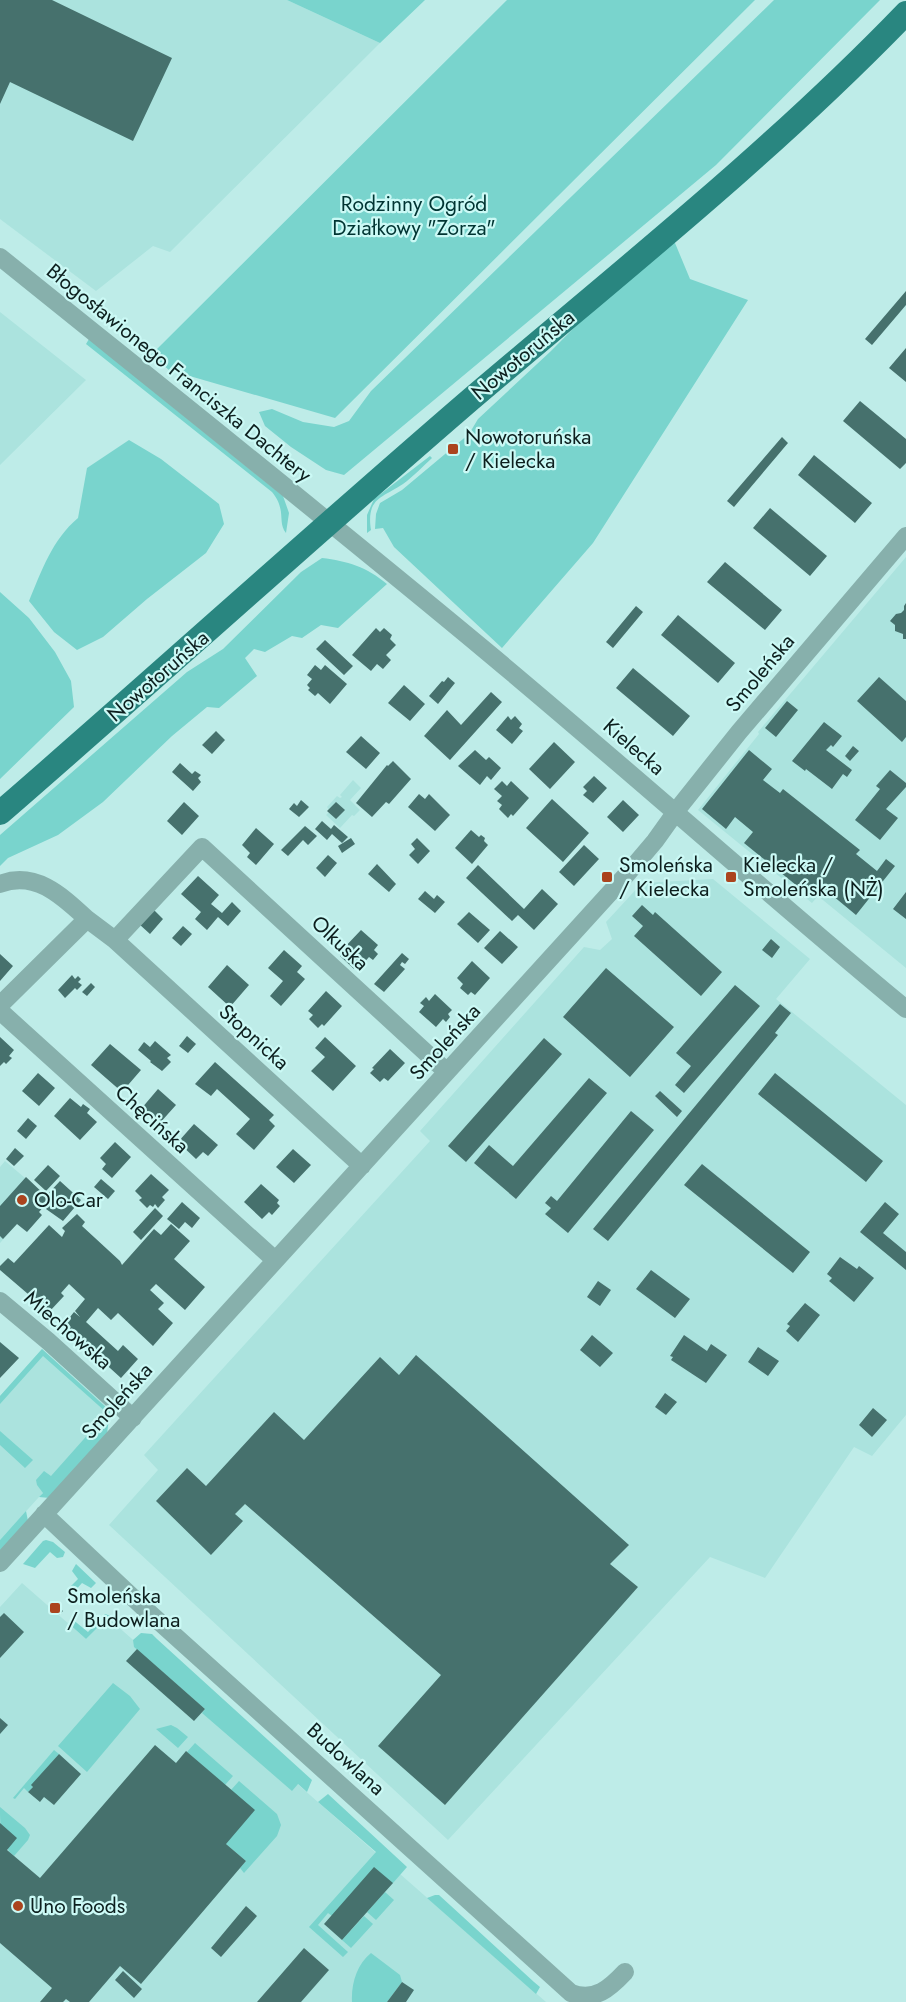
<svg xmlns="http://www.w3.org/2000/svg" width="906" height="2002" font-family="Jost,sans-serif">
	<rect width="100%" height="100%" fill="#beece8"/>
	<path fill="#abe3de" d="M 0,0 L 287,0 L 380,43 L 170,252 L 153,246 L 96,291 L 0,219 Z
		M 0,312 L 86,380 L 0,465 Z
		M 906,557 L 906,968 L 818,896 L 812,903 L 698,810 L 759,734 L 758,732 Z
		M 353,780 L 361,788 L 350,800 L 360,810 L 354,816 L 352,815 L 340,828 L 326,815 L 330,811 L 327,807 L 337,796 L 340,798 L 342,797 L 340,795 Z
		M 713,879 L 810,959 L 776,999 L 906,1105 L 906,1415 L 872,1456 L 854,1447 L 765,1578 L 710,1557 L 448,1840 L 109,1525 L 158,1470 L 144,1455 L 430,1141 L 420,1131 L 584,947 L 600,950 L 612,939 L 606,922 L 642,883 Z
		M 5,1161 L 44,1194 L 0,1243 L 0,1167 Z
		M 42,1349 L 107,1407 L 107,1422 L 0,1540 L 0,1396 Z
		M 22,1583 L 86,1639 L 107,1617 L 546,2002 L 0,2002 L 0,1607 Z"/>
	<path fill="#79d4cd" d="M 287,0 L 425,0 L 380,43 Z
		M 507,0 L 755,0 L 335,418 L 169,370 L 151,355 Z
		M 774,0 L 880,0 L 716,165 L 344,475 L 326,470 L 291,447 L 265,426 L 259,412 L 272,409 L 303,422 L 334,427 L 349,421 L 371,391 Z
		M 670,231 L 690,279 L 748,300 L 593,543 L 502,648 L 394,547 L 383,528 L 375,529 L 376,514 L 380,503 L 402,490 L 469,434 L 478,419 L 551,351 Z
		M 89,339 L 283,496 L 289,513 L 286,533 C 277,522 287,510 272,492 L 86,344 Z
		M 129,440 L 161,459 L 219,504 L 224,524 L 206,553 L 147,599 L 103,637 L 77,650 L 54,632 L 29,601 C 42,570 52,540 78,518 L 87,468 Z
		M 430,456 L 432,458 C 423,466 413,477 403,484 C 382,498 366,498 371,530 L 367,533 L 367,515 L 374,499 Z
		M 322,558 C 347,561 367,567 387,584 L 338,628 L 321,625 L 302,638 L 292,636 L 265,652 L 254,649 L 245,658 L 257,676 L 219,708 L 207,707 L 172,736 L 103,802 L 58,835 L 8,858 L 0,866 L 0,835 L 187,672 L 223,649 L 301,572 Z
		M 0,592 L 29,618 L 55,652 L 71,681 L 74,707 L 0,779 Z
		M 42,1349 L 110,1411 L 107,1434 L 50,1498 L 39,1497 L 43,1493 L 37,1485 L 36,1480 L 44,1471 L 51,1476 L 107,1413 L 43,1356 L 0,1404 L 0,1396 Z
		M 0,1431 L 33,1460 L 25,1468 L 0,1445 Z
		M 26,1511 L 28,1521 L 0,1553 L 0,1540 Z
		M 46,1540 L 53,1542 L 65,1552 L 63,1557 L 57,1558 L 50,1552 L 35,1568 L 23,1564 L 43,1541 Z
		M 76,1564 L 96,1583 L 91,1588 L 82,1583 L 73,1593 L 68,1589 L 78,1579 L 72,1571 Z
		M 105,1614 L 114,1617 L 111,1621 L 107,1618 L 86,1639 L 68,1623 L 72,1619 L 88,1632 Z
		M 141,1633 L 152,1634 L 157,1639 L 312,1780 L 307,1792 L 298,1784 L 292,1791 L 202,1713 L 205,1709 L 134,1647 L 133,1640 Z
		M 113,1683 L 130,1696 L 140,1709 L 87,1772 L 58,1746 Z
		M 171,1725 L 177,1728 L 188,1737 L 178,1748 L 156,1729 Z
		M 195,1743 L 233,1776 L 225,1785 L 187,1752 Z
		M 54,1750 L 59,1754 L 32,1785 L 33,1787 L 28,1792 L 24,1788 L 15,1799 L 13,1798 Z
		M 239,1781 L 277,1814 L 281,1825 L 277,1836 L 244,1873 L 240,1868 L 246,1861 L 226,1844 L 231,1790 Z
		M 328,1794 L 407,1867 L 393,1883 L 332,1916 L 328,1913 L 318,1925 L 348,1952 L 343,1957 L 309,1927 L 376,1852 L 318,1802 Z
		M 0,1807 L 25,1828 L 30,1835 L 28,1840 L 14,1856 C 0,1845 0,1823 0,1807 Z
		M 385,1892 L 394,1900 L 376,1920 L 367,1912 Z
		M 435,1895 L 439,1895 L 534,1982 L 540,1987 L 536,1994 L 427,1898 Z
		M 364,1916 L 373,1924 L 351,1948 L 342,1940 Z
		M 371,1953 L 400,1975 L 402,1982 L 387,2002 L 352,2002 C 351,1984 357,1964 371,1953 Z"/>
	<path fill="#46716d" d="M 0,0 L 52,0 L 172,58 L 133,141 L 10,82 L 0,104 Z
		M 906,291 L 906,305 L 872,345 L 865,339 Z
		M 906,348 L 906,382 L 889,368 Z
		M 860,401 L 906,439 L 906,463 L 900,469 L 843,421 Z
		M 782,437 L 788,443 L 734,507 L 727,501 Z
		M 814,455 L 872,503 L 855,523 L 798,475 Z
		M 770,508 L 827,556 L 810,576 L 753,528 Z
		M 725,562 L 782,610 L 765,630 L 707,582 Z
		M 906,603 L 906,639 L 903,639 L 903,634 L 895,631 L 895,625 L 890,621 L 896,614 L 901,613 L 904,610 L 904,606 Z
		M 636,606 L 643,612 L 613,648 L 606,642 Z
		M 678,615 L 735,663 L 718,683 L 661,635 Z
		M 376,628 L 380,632 L 384,628 L 392,635 L 390,639 L 396,645 L 386,655 L 391,660 L 383,669 L 377,664 L 371,671 L 352,655 Z
		M 325,640 L 353,666 L 344,675 L 316,649 Z
		M 315,665 L 321,670 L 325,665 L 347,684 L 330,704 L 318,693 L 315,696 L 308,690 L 310,688 L 307,685 L 312,679 L 307,675 Z
		M 633,668 L 690,716 L 673,736 L 616,688 Z
		M 448,677 L 455,683 L 438,704 L 429,696 L 442,681 L 444,682 Z
		M 879,677 L 906,701 L 906,737 L 902,742 L 857,701 Z
		M 404,685 L 425,704 L 410,721 L 388,703 Z
		M 491,692 L 502,702 L 450,760 L 424,736 L 447,710 L 461,725 Z
		M 787,701 L 798,710 L 776,737 L 765,728 Z
		M 508,716 L 511,720 L 515,716 L 522,724 L 519,728 L 523,731 L 512,744 L 496,730 Z
		M 824,722 L 842,736 L 833,747 L 831,745 L 826,750 L 852,770 L 847,777 L 843,774 L 832,789 L 806,769 L 805,771 L 792,761 Z
		M 216,731 L 225,740 L 212,754 L 202,745 Z
		M 361,736 L 380,753 L 366,769 L 346,752 Z
		M 554,742 L 575,762 L 550,789 L 529,769 Z
		M 853,746 L 859,751 L 850,761 L 845,756 Z
		M 475,750 L 486,760 L 489,757 L 501,768 L 491,780 L 487,776 L 480,785 L 458,766 Z
		M 749,750 L 772,769 L 763,780 L 780,793 L 783,789 L 860,850 L 856,854 L 877,871 L 886,859 L 895,866 L 856,915 L 821,886 L 812,898 L 744,843 L 753,832 L 735,817 L 726,829 L 702,809 Z
		M 393,761 L 411,779 L 389,804 L 386,802 L 372,817 L 356,803 L 387,765 L 388,766 Z
		M 180,763 L 192,774 L 195,771 L 201,775 L 198,778 L 201,782 L 193,791 L 172,772 Z
		M 890,770 L 906,783 L 906,787 L 886,809 L 898,818 L 880,840 L 855,820 L 880,789 L 876,786 Z
		M 594,776 L 607,788 L 593,803 L 583,795 L 587,791 L 583,787 Z
		M 502,781 L 507,786 L 511,781 L 529,798 L 513,816 L 511,814 L 508,818 L 499,809 L 502,805 L 497,801 L 502,796 L 494,789 Z
		M 419,794 L 425,799 L 429,794 L 450,815 L 435,831 L 408,807 Z
		M 552,799 L 589,833 L 563,862 L 526,828 Z
		M 301,800 L 309,807 L 299,817 L 289,809 L 294,803 L 297,806 Z
		M 623,800 L 639,815 L 623,832 L 607,817 Z
		M 184,802 L 199,816 L 182,835 L 167,821 Z
		M 336,802 L 345,810 L 336,819 L 327,811 Z
		M 322,821 L 331,829 L 334,825 L 348,837 L 342,843 L 332,834 L 327,840 L 315,829 Z
		M 305,826 L 317,836 L 308,845 L 303,840 L 288,856 L 281,850 Z
		M 256,828 L 274,844 L 256,865 L 247,857 L 250,853 L 242,845 Z
		M 471,830 L 479,837 L 481,835 L 485,838 L 484,841 L 488,845 L 472,864 L 455,848 Z
		M 351,838 L 355,844 L 342,853 L 338,846 Z
		M 417,838 L 430,851 L 418,864 L 409,855 L 415,849 L 411,844 Z
		M 584,845 L 599,859 L 574,886 L 559,872 Z
		M 328,855 L 337,863 L 325,877 L 316,868 Z
		M 377,864 L 396,884 L 389,892 L 368,874 Z
		M 478,865 L 524,909 L 542,889 L 558,904 L 534,930 L 518,915 L 512,921 L 466,878 Z
		M 198,876 L 219,895 L 211,904 L 222,913 L 232,902 L 241,911 L 228,926 L 218,917 L 207,930 L 195,919 L 201,912 L 181,894 Z
		M 425,891 L 434,899 L 437,895 L 445,902 L 435,913 L 418,899 Z
		M 906,892 L 906,919 L 893,909 Z
		M 642,905 L 653,915 L 655,912 L 722,972 L 701,996 L 634,936 L 643,926 L 632,916 Z
		M 153,909 L 163,919 L 150,934 L 139,924 Z
		M 469,912 L 490,930 L 478,943 L 457,924 Z
		M 183,926 L 192,934 L 181,946 L 172,938 Z
		M 361,930 L 378,945 L 374,950 L 378,954 L 373,960 L 369,957 L 362,965 L 360,963 L 354,969 L 340,956 L 344,951 L 343,949 Z
		M 500,931 L 518,947 L 502,964 L 484,948 Z
		M 771,939 L 780,947 L 772,958 L 762,950 Z
		M 284,950 L 302,966 L 297,972 L 305,979 L 281,1006 L 270,996 L 283,981 L 268,968 Z
		M 402,953 L 409,959 L 405,964 L 402,962 L 400,965 L 405,969 L 384,992 L 374,984 Z
		M 0,954 L 13,966 L 0,981 Z
		M 472,961 L 490,978 L 475,995 L 471,992 L 468,995 L 460,988 L 463,984 L 457,978 Z
		M 227,965 L 249,985 L 230,1007 L 208,987 Z
		M 606,968 L 674,1027 L 630,1077 L 563,1017 Z
		M 72,975 L 75,979 L 78,976 L 81,979 L 78,982 L 82,985 L 77,990 L 75,988 L 65,998 L 58,990 Z
		M 91,983 L 95,987 L 87,996 L 82,992 Z
		M 735,985 L 760,1006 L 684,1093 L 675,1085 L 691,1066 L 676,1053 Z
		M 326,991 L 342,1006 L 324,1026 L 322,1024 L 318,1028 L 309,1019 L 313,1015 L 308,1011 Z
		M 435,994 L 452,1010 L 448,1014 L 450,1017 L 446,1022 L 443,1019 L 436,1027 L 419,1012 L 424,1006 L 420,1003 L 426,997 L 429,1001 Z
		M 780,1004 L 791,1013 L 775,1033 L 778,1035 L 608,1241 L 593,1229 Z
		M 187,1036 L 196,1044 L 188,1053 L 179,1046 Z
		M 0,1037 L 14,1050 L 9,1056 L 12,1058 L 6,1064 L 4,1062 L 0,1066 Z
		M 325,1037 L 356,1066 L 333,1091 L 311,1071 L 325,1057 L 315,1048 Z
		M 544,1038 L 562,1054 L 466,1162 L 448,1146 Z
		M 155,1041 L 171,1055 L 167,1058 L 171,1062 L 162,1071 L 150,1062 L 151,1061 L 138,1050 L 144,1042 L 150,1047 Z
		M 110,1044 L 141,1070 L 122,1092 L 91,1065 Z
		M 390,1049 L 405,1063 L 388,1081 L 384,1078 L 380,1082 L 370,1073 L 374,1069 L 372,1068 Z
		M 215,1062 L 274,1115 L 269,1120 L 275,1126 L 254,1150 L 236,1134 L 250,1119 L 217,1089 L 211,1096 L 195,1084 Z
		M 38,1073 L 55,1088 L 39,1106 L 22,1091 Z
		M 775,1073 L 883,1161 L 866,1182 L 758,1094 Z
		M 589,1078 L 607,1093 L 516,1199 L 474,1163 L 489,1145 L 513,1166 Z
		M 158,1089 L 176,1105 L 159,1124 L 141,1109 Z
		M 660,1091 L 682,1111 L 677,1117 L 655,1096 Z
		M 70,1098 L 81,1107 L 83,1104 L 90,1109 L 87,1113 L 97,1122 L 80,1140 L 54,1116 Z
		M 631,1111 L 654,1130 L 568,1233 L 545,1214 L 551,1208 L 545,1203 L 551,1196 L 557,1201 Z
		M 28,1118 L 37,1126 L 26,1139 L 17,1131 Z
		M 194,1124 L 218,1145 L 208,1156 L 203,1152 L 196,1159 L 178,1142 Z
		M 115,1142 L 131,1157 L 112,1178 L 102,1169 L 106,1164 L 100,1158 Z
		M 15,1148 L 24,1156 L 14,1166 L 6,1159 Z
		M 293,1149 L 311,1165 L 294,1183 L 276,1167 Z
		M 702,1164 L 810,1252 L 793,1273 L 684,1185 Z
		M 48,1165 L 60,1176 L 46,1191 L 34,1180 Z
		M 151,1174 L 169,1190 L 162,1197 L 165,1200 L 158,1208 L 155,1204 L 153,1207 L 150,1205 L 147,1208 L 139,1200 L 142,1198 L 135,1191 Z
		M 26,1177 L 46,1196 L 60,1181 L 81,1200 L 63,1221 L 46,1209 L 47,1207 L 45,1205 L 39,1212 L 42,1215 L 27,1232 L 17,1224 L 3,1239 L 0,1236 L 0,1206 Z
		M 101,1179 L 115,1191 L 108,1199 L 94,1187 Z
		M 261,1184 L 279,1200 L 277,1203 L 280,1206 L 272,1215 L 269,1212 L 262,1219 L 244,1202 Z
		M 182,1202 L 200,1218 L 192,1228 L 185,1222 L 179,1229 L 167,1219 Z
		M 885,1202 L 899,1214 L 883,1233 L 906,1252 L 906,1270 L 860,1232 Z
		M 155,1208 L 163,1216 L 141,1240 L 133,1232 Z
		M 77,1214 L 85,1222 L 82,1226 L 120,1261 L 122,1265 L 154,1229 L 161,1235 L 171,1224 L 190,1241 L 174,1259 L 205,1287 L 185,1310 L 156,1284 L 150,1290 L 164,1303 L 158,1309 L 173,1323 L 153,1346 L 118,1313 L 111,1320 L 98,1308 L 86,1322 L 118,1351 L 123,1345 L 138,1359 L 121,1378 L 68,1330 L 71,1327 L 66,1322 L 74,1312 L 80,1317 L 75,1311 L 85,1299 L 69,1284 L 61,1293 L 64,1296 L 49,1312 L 0,1270 L 0,1266 L 8,1258 L 14,1263 L 49,1225 L 62,1237 L 65,1231 L 62,1228 Z
		M 840,1257 L 857,1269 L 859,1266 L 874,1278 L 854,1302 L 829,1281 L 832,1278 L 827,1274 Z
		M 651,1270 L 690,1299 L 675,1318 L 636,1289 Z
		M 598,1281 L 611,1290 L 600,1306 L 587,1297 Z
		M 805,1303 L 820,1315 L 798,1342 L 786,1331 L 790,1326 L 787,1324 Z
		M 592,1335 L 613,1353 L 600,1367 L 580,1350 Z
		M 684,1335 L 707,1351 L 711,1344 L 727,1355 L 706,1383 L 671,1360 L 673,1357 L 670,1356 Z
		M 0,1342 L 19,1358 L 0,1378 Z
		M 758,1347 L 779,1361 L 768,1376 L 748,1362 Z
		M 416,1355 L 629,1545 L 610,1564 L 638,1587 L 445,1805 L 378,1746 L 441,1675 L 245,1504 L 235,1514 L 243,1521 L 211,1555 L 156,1501 L 187,1468 L 206,1486 L 274,1412 L 304,1440 L 380,1357 L 399,1375 Z
		M 665,1393 L 677,1402 L 666,1415 L 655,1407 Z
		M 873,1408 L 887,1420 L 872,1437 L 859,1425 Z
		M 52,1602 L 63,1611 L 59,1615 L 48,1606 Z
		M 4,1613 L 24,1632 L 0,1658 L 0,1617 Z
		M 137,1649 L 205,1709 L 194,1721 L 126,1661 Z
		M 0,1718 L 8,1725 L 0,1734 Z
		M 155,1745 L 176,1763 L 186,1751 L 255,1810 L 226,1844 L 246,1861 L 141,1984 L 120,1966 L 89,2002 L 70,2002 L 66,1999 L 63,2002 L 40,2002 L 52,1988 L 0,1943 L 0,1823 L 17,1838 L 7,1850 L 40,1878 Z
		M 59,1754 L 81,1774 L 54,1805 L 44,1797 L 40,1802 L 28,1792 L 33,1787 L 31,1785 Z
		M 374,1867 L 393,1883 L 342,1940 L 324,1924 Z
		M 246,1906 L 257,1916 L 221,1957 L 211,1948 Z
		M 304,1948 L 329,1970 L 301,2002 L 257,2002 Z
		M 123,1971 L 142,1989 L 134,1998 L 115,1980 Z
		M 402,1982 L 414,1990 L 406,2002 L 387,2002 Z"/>
	<g fill="none" stroke-linecap="round" stroke-linejoin="round">
		<path stroke="#87b0ac" stroke-width="18" d="M 0,257 C 165,390 330,521 492,656 C 631,772 766,893 906,1009
			M 0,884 C 35,870 62,896 87,919
			M 115,940 L 362,1166
			M 0,1005 L 87,919 L 115,940 L 202,847 L 447,1072
			M 0,1011 L 275,1260
			M 0,1301 L 48,1341 L 133,1418
			M 44,1514 L 144,1608 L 571,1993 C 595,2002 610,1988 625,1972
			M 0,1563 L 627,874 L 655,841 L 680,806 L 739,732 L 906,536"/>
		<path stroke="#298680" stroke-width="24" d="M 0,813 C 158,676 312,536 470,400 C 618,274 771,153 906,13"/>
	</g>
	<g fill="#ab441e" stroke="#cbf9f5" stroke-width="2">
		<rect x="447" y="443" width="12" height="12" rx="3"/>
		<rect x="601" y="871" width="12" height="12" rx="3"/>
		<rect x="725" y="871" width="12" height="12" rx="3"/>
		<circle cx="22" cy="1200" r="6"/>
		<rect x="49" y="1602" width="12" height="12" rx="3"/>
		<circle cx="18" cy="1906" r="6"/>
	</g>
	<g text-anchor="middle" dominant-baseline="central" stroke-width="4.5" stroke-linejoin="round" paint-order="stroke">
		<g font-size="21" fill="#003432" stroke="#cbf9f5">
			<text x="414" y="204">Rodzinny Ogród<tspan x="414" dy="24">Działkowy "Zorza"</tspan></text>
		</g>
		<g font-size="21" fill="#0d1f1e" stroke="#cbf9f5">
			<text transform="translate(523 355) rotate(-40)">Nowotoruńska</text>
			<text transform="translate(179 373) rotate(39)">Błogosławionego Franciszka Dachtery</text>
			<text transform="translate(760 673) rotate(-50)">Smoleńska</text>
			<text transform="translate(158 676) rotate(-41)">Nowotoruńska</text>
			<text transform="translate(634 747) rotate(41)">Kielecka</text>
			<text transform="translate(340 943) rotate(43)">Olkuska</text>
			<text transform="translate(254 1037) rotate(42)">Stopnicka</text>
			<text transform="translate(445 1042) rotate(-48)">Smoleńska</text>
			<text transform="translate(152 1119) rotate(42)">Chęcińska</text>
			<text transform="translate(68 1330) rotate(41)">Miechowska</text>
			<text transform="translate(117 1401) rotate(-48)">Smoleńska</text>
			<text transform="translate(346 1759) rotate(42)">Budowlana</text>
		</g>
		<g font-size="21" fill="#0d1f1e" stroke="#cbf9f5" text-anchor="start">
			<text x="465" y="437">Nowotoruńska<tspan x="465" dy="24">/ Kielecka</tspan></text>
			<text x="619" y="865">Smoleńska<tspan x="619" dy="24">/ Kielecka</tspan></text>
			<text x="743" y="865">Kielecka /<tspan x="743" dy="24">Smoleńska (NŻ)</tspan></text>
			<text x="34" y="1200">Olo-Car</text>
			<text x="67" y="1596">Smoleńska<tspan x="67" dy="24">/ Budowlana</tspan></text>
			<text x="30" y="1906">Uno Foods</text>
		</g>
	</g>
</svg>
